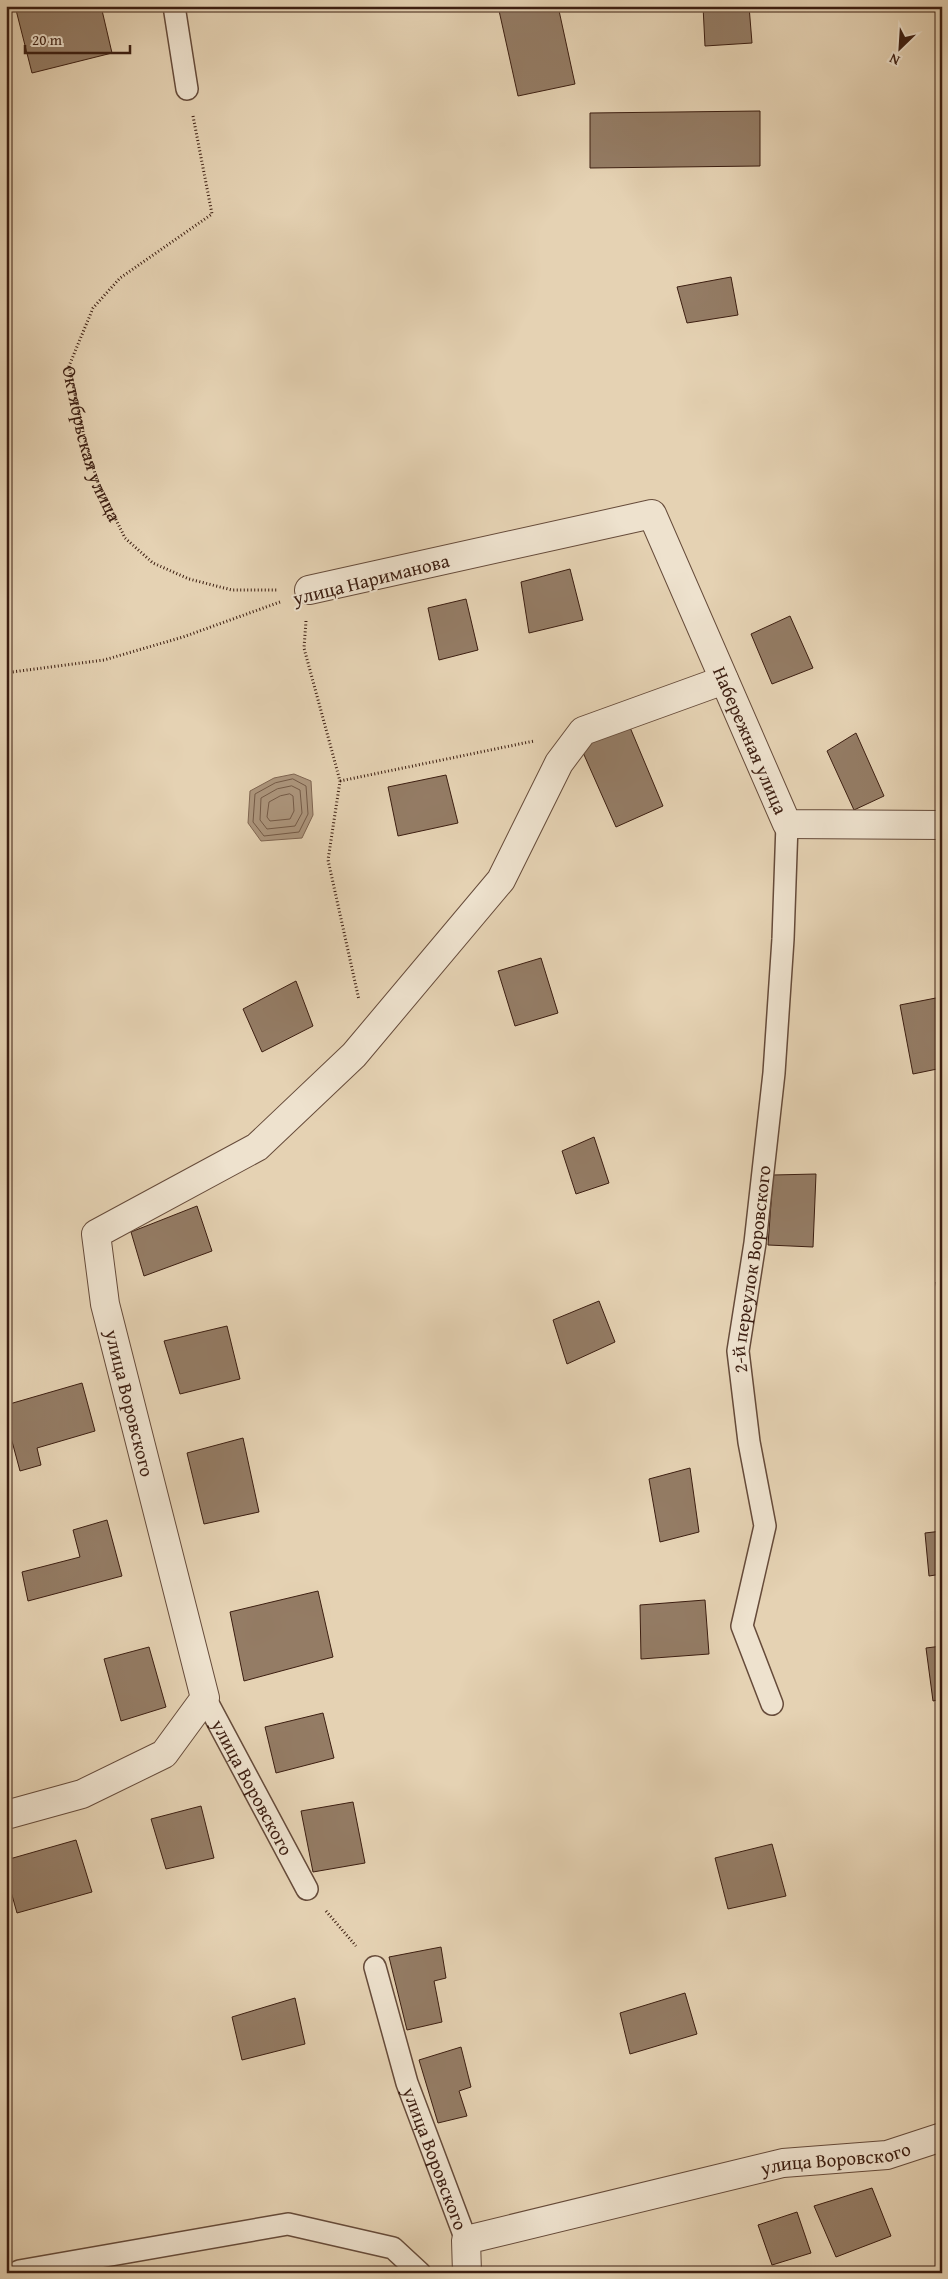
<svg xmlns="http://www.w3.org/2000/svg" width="948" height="2279" font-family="'Gentium Book Plus',serif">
	<rect width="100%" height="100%" fill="#e5d2b3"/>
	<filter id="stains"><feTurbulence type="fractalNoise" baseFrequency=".004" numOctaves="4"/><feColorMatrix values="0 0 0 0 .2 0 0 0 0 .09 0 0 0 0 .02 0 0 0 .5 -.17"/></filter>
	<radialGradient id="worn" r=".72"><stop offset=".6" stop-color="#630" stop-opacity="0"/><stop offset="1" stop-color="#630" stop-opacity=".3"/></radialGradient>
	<path fill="#ac957c" stroke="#7f6551" d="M 294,774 L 311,781 L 313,815 L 302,838 L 261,841 L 248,823 L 250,791 L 274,778 Z"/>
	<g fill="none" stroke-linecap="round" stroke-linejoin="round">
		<path stroke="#745a46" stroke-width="1" d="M 293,779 L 306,786 L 308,814 L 299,832 L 264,836 L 253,822 L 255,794 L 275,783 Z
			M 292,786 L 300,790 L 302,813 L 295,826 L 267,829 L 260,820 L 261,798 L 277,789 Z
			M 290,794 L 293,796 L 294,811 L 290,819 L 270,821 L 267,817 L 269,802 L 280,796 Z"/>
	</g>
	<path fill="#947c65" stroke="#3c1e11" d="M 15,6 L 101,6 L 112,53 L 32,73 Z
		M 498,6 L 558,6 L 575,84 L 518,96 Z
		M 703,6 L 749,6 L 752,43 L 705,46 Z
		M 760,111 L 760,166 L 590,168 L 590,113 Z
		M 731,277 L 738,315 L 687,323 L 677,287 Z
		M 570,569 L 583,620 L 529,633 L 521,582 Z
		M 466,599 L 478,650 L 439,660 L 428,608 Z
		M 790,616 L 813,668 L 772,684 L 751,634 Z
		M 629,725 L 663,806 L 616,827 L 581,748 Z
		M 856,733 L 884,796 L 854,810 L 827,751 Z
		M 446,775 L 458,823 L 398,836 L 388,787 Z
		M 541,958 L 558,1013 L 515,1026 L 498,971 Z
		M 296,981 L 313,1026 L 262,1052 L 243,1009 Z
		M 941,997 L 942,1068 L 913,1074 L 900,1005 Z
		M 594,1137 L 609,1183 L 576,1194 L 562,1151 Z
		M 816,1174 L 813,1247 L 768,1245 L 773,1175 Z
		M 197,1206 L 212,1251 L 144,1276 L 131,1232 Z
		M 942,1281 L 942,1332 L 941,1332 L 936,1282 Z
		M 599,1301 L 615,1342 L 567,1364 L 553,1320 Z
		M 227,1326 L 240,1379 L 180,1394 L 164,1341 Z
		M 82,1383 L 95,1431 L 37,1448 L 41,1465 L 20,1471 L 6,1419 L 6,1405 Z
		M 243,1438 L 259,1512 L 204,1524 L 187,1453 Z
		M 690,1468 L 699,1532 L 660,1542 L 649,1479 Z
		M 107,1520 L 122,1576 L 28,1601 L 22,1572 L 80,1557 L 73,1530 Z
		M 942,1531 L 942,1574 L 929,1576 L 925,1533 Z
		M 318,1591 L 333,1657 L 244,1681 L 230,1612 Z
		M 705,1600 L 709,1654 L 641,1659 L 640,1605 Z
		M 942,1646 L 942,1699 L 933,1701 L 926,1648 Z
		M 149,1647 L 166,1707 L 121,1721 L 104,1659 Z
		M 323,1713 L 334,1758 L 276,1773 L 265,1727 Z
		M 353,1802 L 365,1863 L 313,1872 L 301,1811 Z
		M 201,1806 L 214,1858 L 166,1869 L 151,1819 Z
		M 76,1840 L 92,1892 L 17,1913 L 6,1874 L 6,1860 Z
		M 772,1844 L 786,1896 L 728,1909 L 715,1858 Z
		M 441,1947 L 446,1978 L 434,1981 L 442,2022 L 407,2030 L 389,1957 Z
		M 685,1993 L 697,2034 L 630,2054 L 620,2013 Z
		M 295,1998 L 305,2044 L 242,2060 L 232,2017 Z
		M 461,2047 L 471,2087 L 459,2091 L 467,2116 L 438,2123 L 419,2060 Z
		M 872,2188 L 891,2236 L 836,2257 L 814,2206 Z
		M 797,2212 L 811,2253 L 772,2265 L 758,2225 Z"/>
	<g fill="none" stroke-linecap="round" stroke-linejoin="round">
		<g stroke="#664b3a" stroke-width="24">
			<g id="service">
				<path d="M 174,6 L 187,89"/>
				<path id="s2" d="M 205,1698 L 307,1889"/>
				<path id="s3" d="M 772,1704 L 742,1626 L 765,1526 L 749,1442 L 738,1351 L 755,1243 L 774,1073 L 783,939 L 787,824"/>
				<path id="s4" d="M 375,1967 L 407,2083 L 466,2240"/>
				<path d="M 19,2271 L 288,2224 L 393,2248 L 420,2273"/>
			</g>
		</g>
		<g stroke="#664b3a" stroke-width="30">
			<g id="minor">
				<path id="s5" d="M 309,590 L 652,514 L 787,824 L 942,825"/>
				<path d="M 6,1815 L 82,1794 L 164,1754 L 205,1698 L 105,1304 L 96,1234 L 257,1147 L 354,1055 L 501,880 L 559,763 L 583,731 L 724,680"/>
				<path id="s6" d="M 467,2273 L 466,2240 L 783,2163 L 887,2155 L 942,2137"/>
			</g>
		</g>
		<g stroke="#3c1e11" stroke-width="3" stroke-dasharray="1 2.5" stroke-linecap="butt">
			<path id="s1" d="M 193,116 L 212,214 L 120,278 L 93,308 L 69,366 L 85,441 L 98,483 L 125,538 L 153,563 L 189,579 L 232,590 L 278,590"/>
			<path d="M 306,621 L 304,648 L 340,781 L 328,860 L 359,1000"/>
			<path d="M 6,670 L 12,672 L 104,660 L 183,637 L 280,602"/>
			<path d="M 340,781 L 534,741"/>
			<path d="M 326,1911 L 356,1946"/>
		</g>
		<use href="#service" stroke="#eee2ce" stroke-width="21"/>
		<use href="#minor" stroke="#eee2ce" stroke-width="28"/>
	</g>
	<g text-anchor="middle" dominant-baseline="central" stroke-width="4" stroke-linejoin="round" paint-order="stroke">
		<g font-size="19" fill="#3c1e11" stroke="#eee2ce">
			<text stroke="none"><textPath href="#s1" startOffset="396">Октябрьская улица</textPath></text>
			<text transform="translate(371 579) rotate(-14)">улица Нариманова</text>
			<text stroke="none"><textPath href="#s5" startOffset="598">Набережная улица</textPath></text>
			<text stroke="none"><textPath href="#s3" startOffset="446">2-й переулок Воровского</textPath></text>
			<text transform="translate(130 1403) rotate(76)">улица Воровского</text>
			<text stroke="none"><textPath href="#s2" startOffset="101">улица Воровского</textPath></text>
			<text stroke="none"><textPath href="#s6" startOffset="412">улица Воровского</textPath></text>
			<text stroke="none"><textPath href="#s4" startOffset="201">улица Воровского</textPath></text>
		</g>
	</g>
	<rect width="948" height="2279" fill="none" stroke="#e5d2b3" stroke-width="25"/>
	<rect x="8" y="8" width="933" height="2264" fill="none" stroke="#3c1e11" stroke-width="2.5"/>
	<rect x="12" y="12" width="923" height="2254" fill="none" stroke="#3c1e11"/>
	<g transform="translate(900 48) rotate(205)" stroke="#eee2ce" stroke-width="4" paint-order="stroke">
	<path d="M0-4L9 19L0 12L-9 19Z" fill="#3c1e11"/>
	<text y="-8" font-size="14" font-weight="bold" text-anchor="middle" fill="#3c1e11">N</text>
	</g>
	<path d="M25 45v8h105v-8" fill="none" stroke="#3c1e11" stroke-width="2.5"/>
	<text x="32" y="45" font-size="15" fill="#3c1e11" stroke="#eee2ce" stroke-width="4" paint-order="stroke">20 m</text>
	<rect width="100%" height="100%" filter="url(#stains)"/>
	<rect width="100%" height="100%" fill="url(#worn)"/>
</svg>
